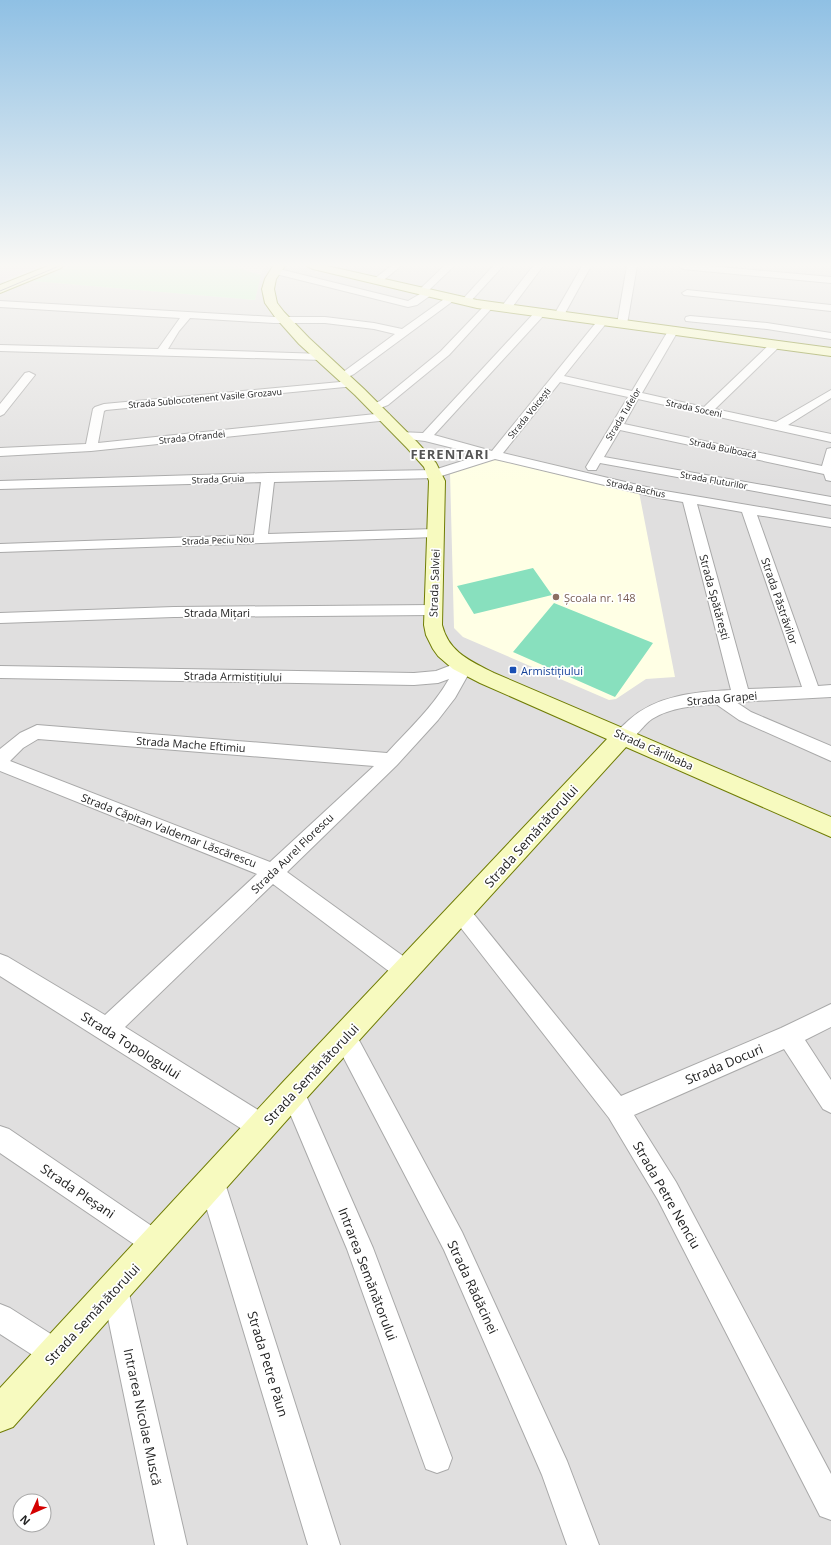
<svg xmlns="http://www.w3.org/2000/svg" width="831" height="1545" font-family="'Open Sans',sans-serif">
	<rect width="100%" height="100%" fill="#f2efe9"/>
	<path fill="#e0dfdf" fill-rule="evenodd" d="M 265,266 L 831,266 L 831,1545 L 0,1545 L 0,282 L 33,281 L 255,300 L 261,274 ZM 20,1501 L 44,1501 L 44,1525 L 20,1525 Z"/>
	<path fill="#ebdbe8" d="M 0,266 L 40,266 L 0,282 Z"/>
	<path fill="#ffffe5" d="M 498,456 L 639,492 L 675,677 L 646,679 L 616,699 L 609,700 L 463,637 L 454,628 L 450,472 Z"/>
	<path fill="#c8facc" d="M 70,266 L 233,266 L 261,275 L 255,300 L 33,281 Z"/>
	<path fill="#88e0be" d="M 533,568 L 552,595 L 474,614 L 457,586 Z
		M 554,603 L 653,643 L 615,697 L 513,652 Z"/>
	<g fill="none" stroke-linecap="round" stroke-linejoin="round">
		<g stroke="#a9a9a9" stroke-width="2">
			<path id="street" d="M 391,266 L 401,266 L 380,283 L 374,283 L 372,281 L 374,279 Z
				M 444,266 L 454,266 L 429,290 L 433,293 L 431,295 L 417,305 L 408,307 L 272,273 L 270,271 L 275,268 L 408,301 L 420,294 L 417,292 L 419,290 Z
				M 493,266 L 503,266 L 468,304 L 462,304 L 460,302 L 462,300 Z
				M 533,266 L 543,266 L 510,310 L 502,310 L 501,308 L 502,306 Z
				M 582,266 L 591,266 L 564,315 L 563,317 L 555,317 L 554,315 Z
				M 627,266 L 637,266 L 627,324 L 622,327 L 617,324 Z
				M 678,266 L 710,266 L 831,277 L 831,283 L 683,269 Z
				M 687,290 L 831,305 L 831,311 L 684,295 L 682,293 Z
				M 450,296 L 455,299 L 453,301 L 354,374 L 346,378 L 338,378 L 336,376 L 346,370 L 395,334 L 374,329 L 325,323 L 274,323 L 190,318 L 179,331 L 168,349 L 323,354 L 328,357 L 323,360 L 0,351 L 0,345 L 158,349 L 180,318 L 0,307 L 0,301 L 274,317 L 325,317 L 374,323 L 402,329 L 447,297 Z
				M 489,303 L 494,306 L 492,308 L 449,355 L 388,405 L 375,410 L 371,409 L 369,407 L 371,405 L 380,401 L 441,351 L 486,304 Z
				M 540,310 L 545,313 L 544,315 L 434,435 L 492,451 L 599,319 L 603,318 L 608,321 L 564,376 L 632,391 L 668,331 L 673,328 L 678,331 L 642,393 L 704,407 L 772,342 L 776,341 L 781,344 L 780,346 L 715,409 L 776,422 L 831,390 L 831,398 L 788,425 L 831,434 L 831,442 L 638,399 L 624,424 L 822,466 L 827,449 L 831,448 L 831,481 L 826,480 L 824,474 L 620,430 L 604,457 L 831,497 L 831,505 L 600,463 L 596,470 L 588,470 L 586,467 L 628,397 L 560,382 L 503,453 L 659,490 L 831,519 L 831,527 L 757,515 L 818,686 L 831,685 L 831,697 L 736,702 L 751,712 L 831,746 L 831,761 L 739,720 L 716,704 C 694,706 671,707 652,719 C 640,727 633,746 617,741 L 614,736 C 618,729 624,725 629,720 C 657,695 695,692 731,690 L 683,502 L 659,498 L 495,459 L 435,478 L 274,482 L 268,534 L 435,529 L 440,530 L 442,533 L 440,536 L 435,537 L 0,552 L 0,544 L 254,535 L 261,482 L 0,489 L 0,481 L 268,473 L 434,470 L 481,455 L 425,441 L 399,438 L 397,435 L 399,432 L 423,433 L 536,311 ZM 697,504 L 742,512 L 802,687 L 748,689 Z
				M 690,316 L 767,323 L 831,333 L 831,339 L 767,329 L 686,321 L 685,319 L 686,317 Z
				M 29,372 L 35,375 L 4,414 L 0,416 L 0,404 L 25,373 Z
				M 351,381 L 355,382 L 357,384 L 355,386 L 106,410 L 104,411 L 98,443 L 385,413 L 389,414 L 391,417 L 389,420 L 91,451 L 0,456 L 0,448 L 86,444 L 93,409 L 95,407 L 104,404 Z
				M 433,605 L 438,606 L 441,610 L 438,614 L 433,615 L 174,617 L 0,623 L 0,613 L 174,607 Z
				M 465,660 L 471,662 L 473,666 L 455,698 L 438,720 L 397,765 L 287,872 L 414,964 L 417,971 L 414,978 L 406,981 L 398,978 L 273,884 L 125,1027 L 271,1118 L 274,1127 L 271,1136 L 262,1139 L 253,1136 L 0,976 L 0,954 L 8,957 L 105,1015 L 257,874 L 0,771 L 0,749 L 20,733 L 37,725 L 387,753 C 409,729 433,707 449,679 L 438,683 L 414,685 L 0,678 L 0,666 L 414,673 L 436,671 ZM 38,739 L 374,766 L 270,862 L 10,761 L 23,748 Z
				M 461,904 L 468,907 L 621,1096 L 781,1028 L 831,1004 L 831,1027 L 805,1040 L 831,1080 L 831,1113 L 823,1109 L 784,1049 L 634,1115 L 676,1182 L 831,1474 L 831,1520 L 820,1516 L 658,1200 L 609,1118 L 454,919 L 451,913 L 454,907 Z
				M 345,1026 L 353,1029 L 462,1232 L 567,1461 L 599,1545 L 567,1545 L 542,1475 L 444,1250 L 337,1045 L 334,1037 L 337,1029 Z
				M 293,1080 L 301,1084 L 373,1248 L 452,1458 L 448,1469 L 437,1473 L 426,1469 L 422,1458 L 347,1249 L 281,1092 L 285,1084 Z
				M 0,1126 L 9,1129 L 165,1235 L 169,1244 L 165,1253 L 156,1257 L 147,1253 L 0,1153 Z
				M 212,1170 L 221,1174 L 225,1183 L 340,1545 L 308,1545 L 199,1183 L 203,1174 Z
				M 115,1276 L 125,1279 L 128,1289 L 187,1545 L 155,1545 L 102,1289 L 105,1279 Z
				M 0,1304 L 10,1308 L 65,1343 L 69,1353 L 65,1363 L 55,1367 L 45,1363 L 0,1334 Z"/>
		</g>
		<g stroke="#707d05" stroke-width="2">
			<path id="secondary" d="M 48,266 L 63,266 L 61,268 L 0,293 L 0,285 Z
				M 273,266 L 285,266 L 276,279 L 274,289 L 277,303 L 284,312 L 309,338 L 364,389 L 417,442 L 436,463 L 445,481 L 442,625 C 449,653 471,661 494,673 L 831,817 L 831,837 L 626,747 L 303,1102 L 13,1427 L 0,1432 L 0,1388 L 283,1082 L 607,739 L 480,683 L 453,669 L 438,656 L 433,649 L 426,635 L 424,625 L 429,481 L 424,467 L 407,448 L 355,395 L 299,344 L 275,317 L 265,303 L 262,289 L 265,279 Z
				M 307,266 L 327,266 L 477,300 L 831,348 L 831,356 L 477,308 L 313,269 Z"/>
		</g>
		<use href="#street" fill="#fff" fill-rule="evenodd"/>
		<use href="#secondary" fill="#f7fabf" fill-rule="evenodd"/>
		<path stroke="#707070" stroke-width="1" d="M 0,291 L 59,266"/>
	</g>
	<linearGradient id="sky" x2="0" y2="1"><stop stop-color="#8fc0e4"/><stop offset="0.55" stop-color="#f9f8f5"/><stop offset="1" stop-color="#f9f8f5" stop-opacity="0"/></linearGradient>
	<rect width="831" height="482" fill="url(#sky)"/>
	<circle fill="#8d6e63" stroke="#fff" stroke-width="1.5" cx="556" cy="597" r="4"/>
	<rect fill="#1a4fb4" stroke="#fff" stroke-width="1.5" x="509" y="666" width="8" height="8" rx="2"/>
	<g text-anchor="middle" dominant-baseline="central" stroke-width="3.5" stroke-linejoin="round" paint-order="stroke">
		<g font-size="9" fill="#222" stroke="#fff">
			<text transform="translate(205 398) rotate(-5)">Strada Sublocotenent Vasile Grozavu</text>
			<text transform="translate(694 408) rotate(12)">Strada Soceni</text>
			<text transform="translate(529 413) rotate(-51)">Strada Voicești</text>
			<text transform="translate(623 414) rotate(-59)">Strada Tufelor</text>
			<text transform="translate(192 437) rotate(-6)">Strada Ofrandei</text>
			<text transform="translate(723 448) rotate(12)">Strada Bulboacă</text>
			<text transform="translate(218 479) rotate(-2)">Strada Gruia</text>
			<text transform="translate(714 480) rotate(10)">Strada Fluturilor</text>
			<text transform="translate(636 488) rotate(12)">Strada Bachus</text>
			<text transform="translate(218 540) rotate(-2)">Strada Peciu Nou</text>
		</g>
		<g font-size="11" fill="#222" stroke="#fff">
			<text transform="translate(434 583) rotate(-88)">Strada Salviei</text>
			<text transform="translate(715 597) rotate(75)">Strada Spătărești</text>
			<text transform="translate(780 601) rotate(71)">Strada Păstrăvilor</text>
			<text x="217" y="612">Strada Mițari</text>
			<text transform="translate(233 676) rotate(1)">Strada Armistițiului</text>
			<text transform="translate(722 698) rotate(-5)">Strada Grapei</text>
			<text transform="translate(191 744) rotate(4)">Strada Mache Eftimiu</text>
			<text transform="translate(654 749) rotate(24)">Strada Cârlibaba</text>
			<text transform="translate(169 830) rotate(21)">Strada Căpitan Valdemar Lăscărescu</text>
			<text transform="translate(292 853) rotate(-44)">Strada Aurel Florescu</text>
		</g>
		<g font-size="11" fill="#785e54" stroke="#fff" text-anchor="start">
			<text x="564" y="597">Școala nr. 148</text>
		</g>
		<g font-size="11" fill="#164399" stroke="#fff" text-anchor="start">
			<text x="521" y="670">Armistițiului</text>
		</g>
		<g font-size="13" font-weight="bold" letter-spacing="1" fill="#555" stroke="#fff">
			<text x="450" y="454">FERENTARI</text>
		</g>
		<g font-size="13" fill="#222" stroke="#fff">
			<text transform="translate(531 836) rotate(-48)">Strada Semănătorului</text>
			<text transform="translate(131 1045) rotate(32)">Strada Topologului</text>
			<text transform="translate(724 1064) rotate(-23)">Strada Docuri</text>
			<text transform="translate(311 1074) rotate(-47)">Strada Semănătorului</text>
			<text transform="translate(78 1191) rotate(34)">Strada Pleșani</text>
			<text transform="translate(667 1195) rotate(60)">Strada Petre Nenciu</text>
			<text transform="translate(368 1274) rotate(69)">Intrarea Semănătorului</text>
			<text transform="translate(473 1287) rotate(65)">Strada Rădăcinei</text>
			<text transform="translate(92 1314) rotate(-47)">Strada Semănătorului</text>
			<text transform="translate(268 1364) rotate(73)">Strada Petre Păun</text>
			<text transform="translate(143 1417) rotate(78)">Intrarea Nicolae Muscă</text>
		</g>
	</g>
	<g transform="translate(32 1513) rotate(225)"><circle r="19" fill="#ffffff" stroke="#a7a7a7"/>
	<path d="M0-3L7 15L0 10L-7 15Z" fill="#d40000"/>
	<text y="-6" font-size="11" font-weight="bold" text-anchor="middle" fill="#222222">N</text>
	</g>
</svg>
